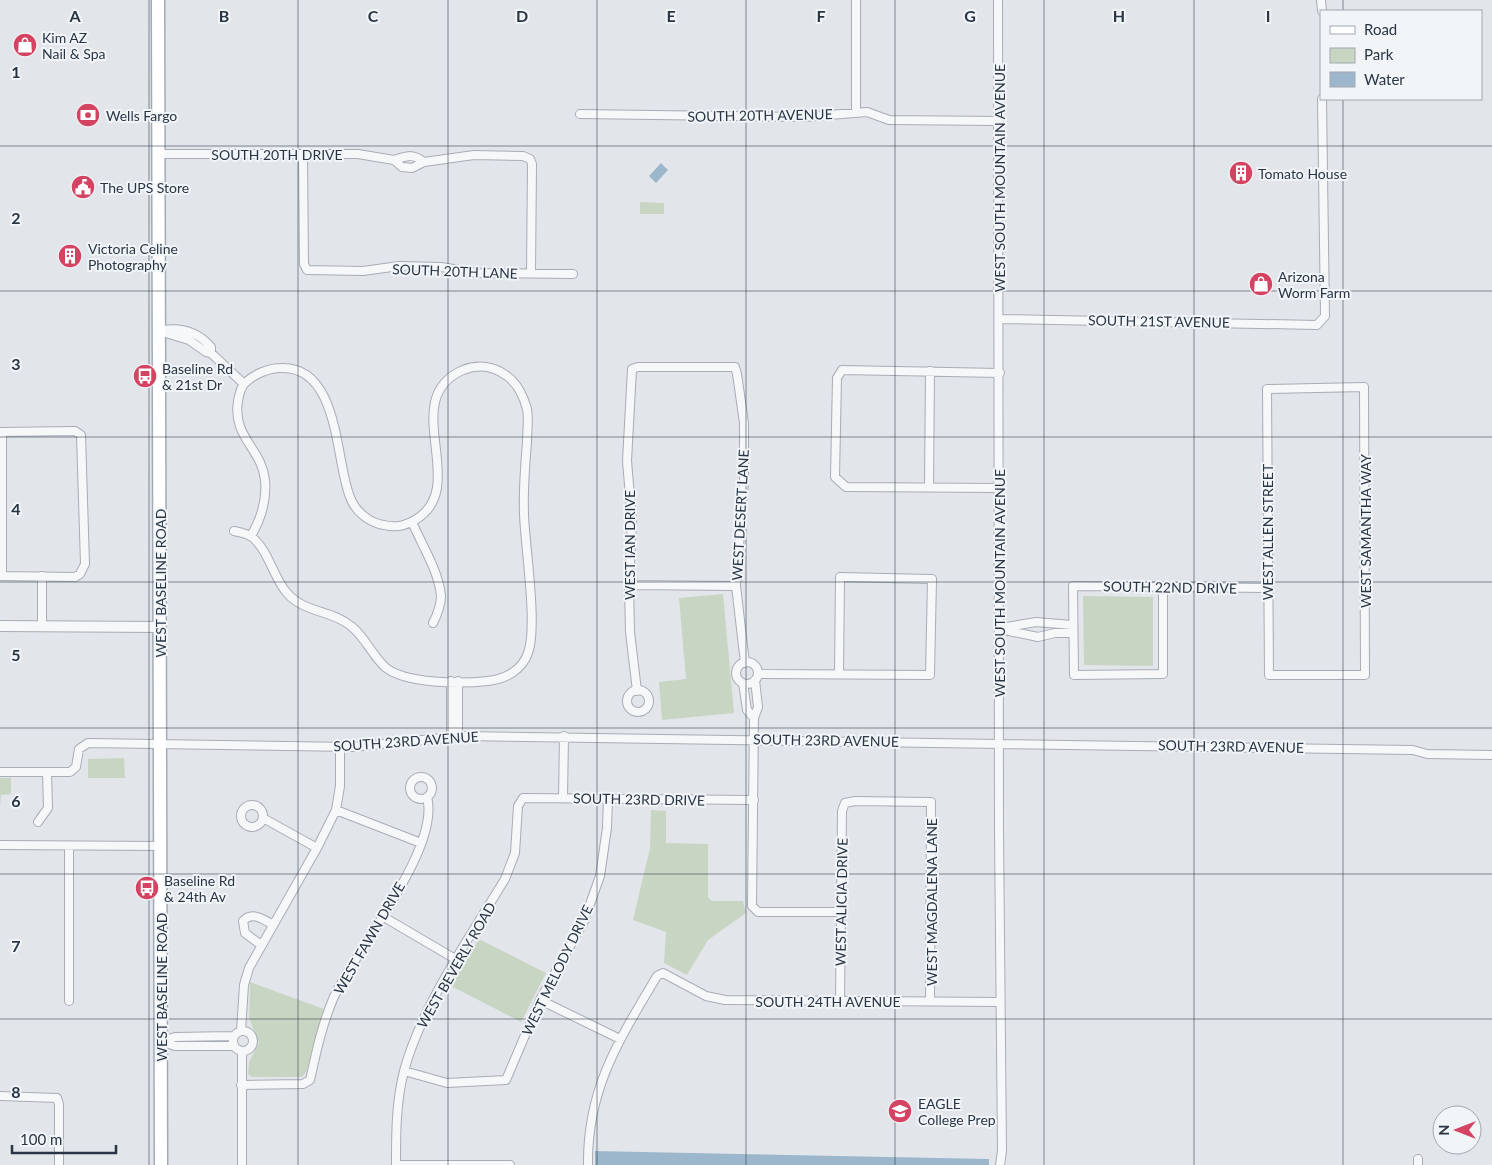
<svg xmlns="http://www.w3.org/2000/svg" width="1492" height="1165" font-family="Lato,sans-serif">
	<rect width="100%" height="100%" fill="#e2e6eb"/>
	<path fill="#c9d5c3" d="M 640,202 L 664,203 L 664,214 L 640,214 Z
		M 723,594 L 734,713 L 662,720 L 659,682 L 686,679 L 679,598 Z
		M 1083,596 L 1153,597 L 1153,666 L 1084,665 Z
		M 124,758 L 125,778 L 88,778 L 88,759 Z
		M 0,778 L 11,778 L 11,794 L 1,795 L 0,808 Z
		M 651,810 L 666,811 L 666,843 L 708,844 L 708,897 L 712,901 L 743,901 L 746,913 L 708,940 L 687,975 L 664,963 L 666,932 L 633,920 L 650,848 Z
		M 479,939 L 546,973 L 521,1022 L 451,986 Z
		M 250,982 L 324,1009 L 306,1072 L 302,1077 L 252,1077 L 248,1074 L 249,1062 L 259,1043 L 249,1018 Z"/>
	<path fill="#9cb7cc" d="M 661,163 L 668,170 L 656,183 L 649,176 Z
		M 595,1151 L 989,1159 L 989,1165 L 595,1165 Z"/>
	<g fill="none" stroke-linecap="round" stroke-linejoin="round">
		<g stroke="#a7adb6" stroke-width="10">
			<path id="minor" d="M 856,0 L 856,113
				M 998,0 L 999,831 L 1002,1151 L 1000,1165
				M 1321,0 L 1322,11
				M 580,114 L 804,117 L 867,112 L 889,120 L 999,121
				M 158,154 L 358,154 L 394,160 L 402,167 L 412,168 L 424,162 L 474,155 L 523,156 L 530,159 L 532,164 L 531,273
				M 303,154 L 304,264 L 307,270 L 363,271 L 399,266 L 441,267 L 477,273 L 573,274
				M 394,160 C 407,156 413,153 424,162
				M 1000,319 L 1317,325 L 1325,316 L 1322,99
				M 163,330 C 182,327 198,332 211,347 L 211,353
				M 159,331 L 189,340 L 206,352 L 211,353 L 244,384
				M 1364,387 L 1365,675 L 1269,675 L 1267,389 Z
				M 0,432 L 75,431 L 81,435 L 85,564 L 80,574 L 75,577 L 0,576
				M 2,432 L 2,576
				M 929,487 L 930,371
				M 999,488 L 846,487 L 835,477 L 837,378 L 842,370 L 1000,373
				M 412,522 C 422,545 439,572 441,596 C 441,606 437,615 433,623
				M 234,531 C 239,532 248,534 252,537 C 269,551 273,577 287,593 C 304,613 332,610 351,626 C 365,637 372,655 385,667 C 405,684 462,684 488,681 C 506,679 522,670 528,653 C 538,626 525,547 524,514 C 523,490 525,466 527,442 C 527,431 529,419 527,409 C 524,397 517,383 507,376 C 494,366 478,364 463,370 C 396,399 472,487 415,520 C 404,526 396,528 384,525 C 369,523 355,511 350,497 C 335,461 340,366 281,368 C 269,368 254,374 245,383 C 241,387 239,395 238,401 C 232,437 262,449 265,480 C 267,501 261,519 251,536
				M 42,576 L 42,626
				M 629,585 L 736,586
				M 1163,587 L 1163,674 L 1074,675 L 1073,586 L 1267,588
				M 1001,628 L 1036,622 L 1072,625
				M 999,629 L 1038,637 L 1055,633 L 1073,633
				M736 673a11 11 0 1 1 22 0a11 11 0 1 1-22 0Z
				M 758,674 L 930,675 L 932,579 L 840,577 L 839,674
				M 755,680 L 758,707 L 754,718 L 752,906 L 758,912 L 841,912
				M 743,683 L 747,710 L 754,718
				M627 701a11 11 0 1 1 22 0a11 11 0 1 1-22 0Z
				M 637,691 L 630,632 L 629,585 L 632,520 L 627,461 L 632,369 L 638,367 L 735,367 L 737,374 L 744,423 L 744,482 L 736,586 L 745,663
				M 451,736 L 451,681
				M 458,736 L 458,681
				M 0,772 L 70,772 L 76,767 L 79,749 L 88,743 L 353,747 L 462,736 L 1413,750 L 1427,754 L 1492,755
				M410 788a11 11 0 1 1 22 0a11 11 0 1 1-22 0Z
				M 563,798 L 564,736
				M241 816a11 11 0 1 1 22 0a11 11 0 1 1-22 0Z
				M 336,810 L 421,843
				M 263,818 L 317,848
				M 38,822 L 48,808 L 47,772
				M 0,845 L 161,846
				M 382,916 L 457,960
				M 261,945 L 245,933 L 243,921 C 252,911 262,919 272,924
				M 540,1000 L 620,1039
				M 69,1001 L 69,846
				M 840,1001 L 842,811 L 845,803 L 855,801 L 931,802 L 930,1001
				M233 1041a10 10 0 1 1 20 0a10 10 0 1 1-20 0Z
				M 241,1031 L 244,985 L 249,968 L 317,848 L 336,810 L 340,786 L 340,747
				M 161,1041 L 175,1037 L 233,1036
				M 161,1041 L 175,1046 L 233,1046
				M 404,1071 L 447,1083 L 506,1080 L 540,1000 L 584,921 L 600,876 L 607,828 L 608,799
				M 241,1085 L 303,1084 L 310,1080 C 316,1053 322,1025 333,999 C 355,950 441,849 427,797
				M 0,1096 L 57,1098 L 59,1104 L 59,1165
				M 1418,1159 L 1418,1165
				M 242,1165 L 242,1052
				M 396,1165 C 396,1133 396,1102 404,1071 C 422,1005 470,937 505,879 L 515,853 L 518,806 L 523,798 L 754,800
				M 398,1165 L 510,1165
				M 588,1165 C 587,1089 619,1040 657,976 L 663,973 L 706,996 L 725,1000 L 1000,1002"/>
		</g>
		<g stroke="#a7adb6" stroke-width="12">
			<path id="tertiary" d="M 0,626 L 160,627"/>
		</g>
		<g stroke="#a1abb7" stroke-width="15">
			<path id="primary" d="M 158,0 L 161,1165"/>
		</g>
		<use href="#minor" stroke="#f5f7f9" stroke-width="8"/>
		<use href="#tertiary" stroke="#f5f7f9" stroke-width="10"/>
		<use href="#primary" stroke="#fff" stroke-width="12"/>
	</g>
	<path fill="none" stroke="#293544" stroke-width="1" stroke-opacity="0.55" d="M 149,0 L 149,1165M 298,0 L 298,1165M 448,0 L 448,1165M 597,0 L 597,1165M 746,0 L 746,1165M 895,0 L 895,1165M 1044,0 L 1044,1165M 1194,0 L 1194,1165M 1343,0 L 1343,11M 1343,99 L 1343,1165M 0,146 L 1492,146M 0,291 L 1492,291M 0,437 L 1492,437M 0,582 L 1492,582M 0,728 L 1492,728M 0,874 L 1492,874M 0,1019 L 1492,1019"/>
	<defs>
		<g id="shop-disc" transform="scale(1.25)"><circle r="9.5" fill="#d44362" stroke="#f2f5f8"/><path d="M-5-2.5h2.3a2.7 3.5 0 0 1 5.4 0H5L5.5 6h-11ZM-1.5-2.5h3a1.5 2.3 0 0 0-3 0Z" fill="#fff"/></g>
		<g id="bank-disc" transform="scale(1.25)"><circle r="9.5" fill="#d44362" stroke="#f2f5f8"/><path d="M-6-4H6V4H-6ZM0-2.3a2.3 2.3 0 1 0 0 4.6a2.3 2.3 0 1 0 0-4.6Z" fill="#fff"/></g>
		<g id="building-disc" transform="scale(1.25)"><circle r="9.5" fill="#d44362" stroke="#f2f5f8"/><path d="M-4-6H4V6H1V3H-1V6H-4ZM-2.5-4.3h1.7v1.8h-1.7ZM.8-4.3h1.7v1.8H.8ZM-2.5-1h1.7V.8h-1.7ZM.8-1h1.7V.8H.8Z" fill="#fff"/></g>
		<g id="civic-disc" transform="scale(1.25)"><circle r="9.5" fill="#d44362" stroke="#f2f5f8"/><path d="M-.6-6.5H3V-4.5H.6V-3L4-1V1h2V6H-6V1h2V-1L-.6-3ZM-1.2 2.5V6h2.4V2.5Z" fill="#fff"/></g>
		<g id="bus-disc" transform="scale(1.25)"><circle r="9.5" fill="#d44362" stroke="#f2f5f8"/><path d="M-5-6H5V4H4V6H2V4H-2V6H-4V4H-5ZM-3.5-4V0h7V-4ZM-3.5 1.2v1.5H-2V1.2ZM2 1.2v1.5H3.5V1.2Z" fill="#fff"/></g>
		<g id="school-disc" transform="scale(1.25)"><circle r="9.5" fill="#d44362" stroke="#f2f5f8"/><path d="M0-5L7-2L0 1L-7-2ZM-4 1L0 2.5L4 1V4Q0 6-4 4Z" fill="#fff"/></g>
	</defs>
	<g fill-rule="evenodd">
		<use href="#shop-disc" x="25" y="45"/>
		<use href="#bank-disc" x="88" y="115"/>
		<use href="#building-disc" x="1241" y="173"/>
		<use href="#civic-disc" x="83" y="187"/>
		<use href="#building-disc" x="70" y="256"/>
		<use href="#shop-disc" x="1261" y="284"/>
		<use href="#bus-disc" x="145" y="376"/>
		<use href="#bus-disc" x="147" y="888"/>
		<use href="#school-disc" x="900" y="1111"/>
	</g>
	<g text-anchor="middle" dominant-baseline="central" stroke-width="4" stroke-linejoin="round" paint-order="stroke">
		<g font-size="14" fill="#293544" stroke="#f2f5f8" text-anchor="start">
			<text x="42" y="37">Kim AZ<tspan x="42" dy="16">Nail &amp; Spa</tspan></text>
			<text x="106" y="115">Wells Fargo</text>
			<text x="1258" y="173">Tomato House</text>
			<text x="100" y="187">The UPS Store</text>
			<text x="88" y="248">Victoria Celine<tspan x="88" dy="16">Photography</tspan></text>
			<text x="1278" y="276">Arizona<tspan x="1278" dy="16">Worm Farm</tspan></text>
			<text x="162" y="368">Baseline Rd<tspan x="162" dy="16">&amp; 21st Dr</tspan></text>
			<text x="164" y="880">Baseline Rd<tspan x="164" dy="16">&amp; 24th Av</tspan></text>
			<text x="918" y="1103">EAGLE<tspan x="918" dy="16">College Prep</tspan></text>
		</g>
		<g font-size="14" fill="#293544" stroke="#f2f5f8">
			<text transform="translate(760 115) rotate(-1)">SOUTH 20TH AVENUE</text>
			<text x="277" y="154">SOUTH 20TH DRIVE</text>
			<text transform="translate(999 178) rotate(-90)">WEST SOUTH MOUNTAIN AVENUE</text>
			<text transform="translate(455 271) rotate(2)">SOUTH 20TH LANE</text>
			<text transform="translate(1159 321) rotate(1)">SOUTH 21ST AVENUE</text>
			<text transform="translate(740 515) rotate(-87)">WEST DESERT LANE</text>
			<text transform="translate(1365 531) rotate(-90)">WEST SAMANTHA WAY</text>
			<text transform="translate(1267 532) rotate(-90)">WEST ALLEN STREET</text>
			<text transform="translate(629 545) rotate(-90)">WEST IAN DRIVE</text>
			<text transform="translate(160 583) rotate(-90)">WEST BASELINE ROAD</text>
			<text transform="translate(999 583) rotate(-90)">WEST SOUTH MOUNTAIN AVENUE</text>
			<text transform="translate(1170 587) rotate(1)">SOUTH 22ND DRIVE</text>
			<text transform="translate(826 740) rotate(1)">SOUTH 23RD AVENUE</text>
			<text transform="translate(406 741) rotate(-4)">SOUTH 23RD AVENUE</text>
			<text transform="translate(1231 746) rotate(1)">SOUTH 23RD AVENUE</text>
			<text transform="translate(639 799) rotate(1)">SOUTH 23RD DRIVE</text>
			<text transform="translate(841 902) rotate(-89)">WEST ALICIA DRIVE</text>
			<text transform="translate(931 902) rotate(-90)">WEST MAGDALENA LANE</text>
			<text transform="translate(369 938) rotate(-60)">WEST FAWN DRIVE</text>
			<text transform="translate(456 965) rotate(-60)">WEST BEVERLY ROAD</text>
			<text transform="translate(557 970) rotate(-64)">WEST MELODY DRIVE</text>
			<text transform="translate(161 987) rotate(-90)">WEST BASELINE ROAD</text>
			<text x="828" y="1001">SOUTH 24TH AVENUE</text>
		</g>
	</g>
	<g font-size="16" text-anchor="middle" font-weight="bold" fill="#293544" stroke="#f2f5f8" stroke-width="4" stroke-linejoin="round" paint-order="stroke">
		<text x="75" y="22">A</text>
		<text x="224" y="22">B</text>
		<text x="373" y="22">C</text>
		<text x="522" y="22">D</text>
		<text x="671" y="22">E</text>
		<text x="821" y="22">F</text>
		<text x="970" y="22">G</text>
		<text x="1119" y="22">H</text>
		<text x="1268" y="22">I</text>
		<text x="16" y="78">1</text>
		<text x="16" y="224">2</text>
		<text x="16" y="370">3</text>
		<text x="16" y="515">4</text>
		<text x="16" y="661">5</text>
		<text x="16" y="807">6</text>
		<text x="16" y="952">7</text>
		<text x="16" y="1098">8</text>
	</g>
	<rect x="1320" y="10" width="162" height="90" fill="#f2f5f8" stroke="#a2a8b0"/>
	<rect x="1330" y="26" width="25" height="8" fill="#ffffff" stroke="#a2a8b0"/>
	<text x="1364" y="35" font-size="15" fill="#293544">Road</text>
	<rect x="1330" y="48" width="25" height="15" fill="#c9d5c3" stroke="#a2a8b0"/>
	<text x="1364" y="60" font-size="15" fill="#293544">Park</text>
	<rect x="1330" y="72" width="25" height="15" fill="#9cb7cc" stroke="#a2a8b0"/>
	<text x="1364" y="85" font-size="15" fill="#293544">Water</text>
	<g transform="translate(1457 1130) rotate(270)"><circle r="24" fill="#f2f5f8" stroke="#a2a8b0"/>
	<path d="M0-4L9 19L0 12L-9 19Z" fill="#d44362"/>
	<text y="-8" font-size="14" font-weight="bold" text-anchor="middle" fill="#293544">N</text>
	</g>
	<path d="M12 1145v8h104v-8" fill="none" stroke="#293544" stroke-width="2.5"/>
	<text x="20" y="1145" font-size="15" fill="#293544" stroke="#f2f5f8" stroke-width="4" paint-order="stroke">100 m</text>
</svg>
